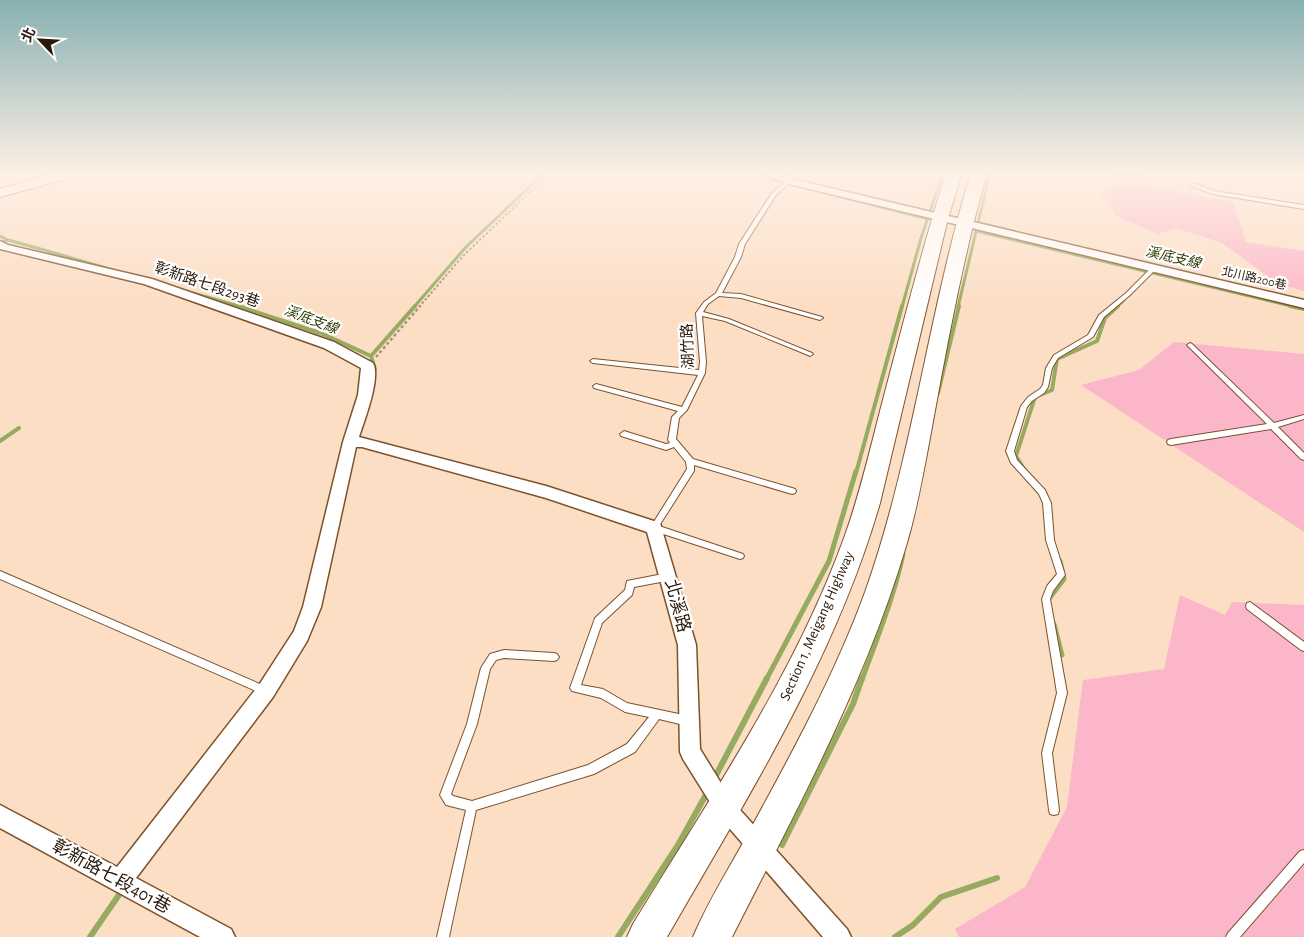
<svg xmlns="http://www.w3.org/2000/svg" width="1304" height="937" font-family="'Alegreya Sans','Noto Sans TC',sans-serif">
	<rect width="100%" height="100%" fill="#fcdec5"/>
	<path fill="#fbb7c9" d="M 1107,173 L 1147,173 L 1156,187 L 1233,202 L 1246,242 L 1304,251 L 1304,291 L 1277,283 L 1222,243 L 1176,228 L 1158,234 L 1114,215 L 1110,200 L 1097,194 L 1114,186 Z
		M 1174,342 L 1304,354 L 1304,532 L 1081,385 L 1139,370 Z
		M 1180,595 L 1225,615 L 1232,602 L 1304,605 L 1304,937 L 959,937 L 955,929 L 1025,887 L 1067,807 L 1083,680 L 1164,669 Z"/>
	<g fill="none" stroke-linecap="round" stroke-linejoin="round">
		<path stroke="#96aa60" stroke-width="3" d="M 755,173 L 775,180 L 928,219
			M 779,174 L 802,182
			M 976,231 L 1295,307
			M 0,236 L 8,240
			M 0,243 L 8,240 L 37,248 L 242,307
			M 414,307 L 466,247 L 544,173
			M 902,307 L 921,238 L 943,173
			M 958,307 L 990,173
			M 1117,307 L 1124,300"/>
		<path stroke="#96aa60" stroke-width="4" d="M 238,306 L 323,334 L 371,356 L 415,306
			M 1290,306 L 1304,309
			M 371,356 L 375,369 L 374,374
			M 938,393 L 959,306
			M 0,441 L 19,428
			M 1024,469 L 1016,456 L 1035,397 L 1052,390 L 1057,359 L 1097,341 L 1105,318 L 1118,306
			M 856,473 L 902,306"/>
		<path stroke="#96aa60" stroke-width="5" d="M 1048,600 L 1064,579 L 1060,561
			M 1054,624 L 1062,655
			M 766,680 L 829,561 L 856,471
			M 862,680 C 877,638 894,597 903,554"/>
		<path stroke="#96aa60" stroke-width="6" d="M 714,779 L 767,678
			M 782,845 L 853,704 L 862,678
			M 90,937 L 123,889
			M 618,937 L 678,845 L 708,791
			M 895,937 L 913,925 L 941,897 L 997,878"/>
		<g stroke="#7d522b" stroke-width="2">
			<path id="service" d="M 795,173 L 800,173 L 776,195 L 745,244 L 741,257 L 722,293 L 741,294 L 822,317 L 823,318 L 820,320 L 741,298 L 719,296 L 708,304 L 703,312 L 729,319 L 812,353 L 813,354 L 810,356 L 808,355 L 725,321 L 702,316 L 706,362 L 705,373 L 687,410 L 679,418 L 676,439 L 693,459 L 792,488 L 795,489 L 796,491 L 795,493 L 792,494 L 694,465 L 694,471 L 659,526 L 743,554 L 744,556 L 743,558 L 740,559 L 651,530 L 650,528 L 687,469 L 686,462 L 674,447 L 666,450 L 621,436 L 620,434 L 624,431 L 666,444 L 670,443 L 668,440 L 672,417 L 678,411 L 594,388 L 593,386 L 596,384 L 682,407 L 698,375 L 593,363 L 590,361 L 593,359 L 699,370 L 700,362 L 696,313 L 704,302 L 716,293 L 735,257 L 739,244 L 772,193 Z
				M 1191,184 L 1195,184 L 1214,191 L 1304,205 L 1304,209 L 1213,194 L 1191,186 Z
				M 1153,267 L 1156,269 L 1130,295 L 1104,317 L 1093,337 L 1058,358 L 1052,368 L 1048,387 L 1044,393 L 1032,401 L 1027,407 L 1014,451 L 1017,460 L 1045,490 L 1051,503 L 1054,540 L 1065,575 L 1053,591 L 1050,599 L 1067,693 L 1052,753 L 1059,810 L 1058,814 L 1054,815 L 1050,814 L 1049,810 L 1042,753 L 1057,693 L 1042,599 L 1047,586 L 1057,574 L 1046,540 L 1043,503 L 1039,494 L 1011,463 L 1006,451 L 1021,406 L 1028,397 L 1040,389 L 1043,385 L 1046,368 L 1054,355 L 1088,335 L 1099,315 L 1126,293 L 1151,268 Z
				M 1190,343 L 1192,344 L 1274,423 L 1304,415 L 1304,419 L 1278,427 L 1304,453 L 1304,460 L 1301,459 L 1271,429 L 1171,445 L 1168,444 L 1167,442 L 1168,440 L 1171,439 L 1267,424 L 1188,346 L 1187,345 Z
				M 0,571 L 269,688 L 271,691 L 269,694 L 266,696 L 263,694 L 0,579 Z
				M 668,573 L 671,574 L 672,577 L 671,580 L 634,587 L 632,595 L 602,623 L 581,685 L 603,689 L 627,703 L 688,716 L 691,718 L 693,721 L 691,724 L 688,726 L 659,719 L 635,752 L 594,774 L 476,810 L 449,937 L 437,937 L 466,810 L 446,805 L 440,795 L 467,724 L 481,668 L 490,654 L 504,650 L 554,653 L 557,654 L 559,657 L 557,660 L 554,661 L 504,658 L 496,660 L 490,669 L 477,724 L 451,794 L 453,796 L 472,801 L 588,765 L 627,744 L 649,717 L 625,712 L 601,698 L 572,691 L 570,688 L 594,621 L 595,618 L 625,590 L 627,581 Z
				M 1250,602 L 1304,642 L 1304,651 L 1301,650 L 1247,609 L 1246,606 L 1247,603 Z
				M 1304,850 L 1304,863 L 1240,937 L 1226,937 L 1228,933 L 1300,851 Z"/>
		</g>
		<g stroke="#7d522b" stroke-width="3">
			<path id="minor" d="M 762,173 L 777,173 L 792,179 L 1304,300 L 1304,308 L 789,184 Z
				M 0,241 L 8,245 L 152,279 L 334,342 L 373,363 C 381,378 364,421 359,437 L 546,486 L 660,523 L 696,645 L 700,749 L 732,801 L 847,929 L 851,937 L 823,937 L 718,815 L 683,759 L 680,752 L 678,645 L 647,532 L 546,498 L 362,447 L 356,447 L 321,607 L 307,641 L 273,697 L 136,878 L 231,929 L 235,937 L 200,937 L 0,828 L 0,805 L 117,867 L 259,685 L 294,631 L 303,607 L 343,442 L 358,395 L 361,368 L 324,348 L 144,284 L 0,249 Z"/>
		</g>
		<g stroke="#7d522b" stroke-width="2">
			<path id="tertiary" d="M 57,173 L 78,173 L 76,176 L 0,197 L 0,189 Z"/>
		</g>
		<g stroke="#7d522b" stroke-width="2">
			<path id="primary" d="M 946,173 L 962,173 L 948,218 L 880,503 C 835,659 747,798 667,937 L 627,937 L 633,924 C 709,799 794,676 844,538 C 859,497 869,454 880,411 C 901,332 921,252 946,173 Z
				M 971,173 L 987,173 C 964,253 949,335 934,416 C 926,459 919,502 907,543 C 866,682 797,809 732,937 L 693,937 C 709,899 732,864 751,828 C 792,753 834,676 864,595 C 913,459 928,312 971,173 Z"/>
		</g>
		<path stroke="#ac927d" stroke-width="2" stroke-dasharray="2.5 2" stroke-linecap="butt" d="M 419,307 L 463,256 L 550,173"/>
		<path stroke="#ac927d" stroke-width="2.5" stroke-dasharray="3 2.5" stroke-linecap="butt" d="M 376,357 L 420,306"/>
		<use href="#service" fill="#fff" fill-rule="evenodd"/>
		<use href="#minor" fill="#fff" fill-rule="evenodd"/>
		<use href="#tertiary" fill="#fff" fill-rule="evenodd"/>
		<use href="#primary" fill="#fff" fill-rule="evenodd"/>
	</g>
	<linearGradient id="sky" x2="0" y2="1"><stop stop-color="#87b0b2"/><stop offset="0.57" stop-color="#fef0e5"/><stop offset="1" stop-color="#fef0e5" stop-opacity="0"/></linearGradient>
	<rect width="1304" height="305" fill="url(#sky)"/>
	<g text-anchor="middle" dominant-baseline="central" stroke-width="4.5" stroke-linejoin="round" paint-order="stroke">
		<g font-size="12" fill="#2a1808" stroke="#fff">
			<text transform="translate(1254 278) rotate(13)">北川路200巷</text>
		</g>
		<g font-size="14" font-style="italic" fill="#2d3900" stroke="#fff">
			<text transform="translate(1173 258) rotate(13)">溪底支線</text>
			<text transform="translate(311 320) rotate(21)">溪底支線</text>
		</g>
		<g font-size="15" fill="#2a1808" stroke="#fff">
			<text transform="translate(207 285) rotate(19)">彰新路七段293巷</text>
			<text transform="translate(688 346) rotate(-92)">湖竹路</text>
			<text transform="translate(817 626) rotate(-66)">Section 1, Meigang Highway</text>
		</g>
		<g font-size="18" fill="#2a1808" stroke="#fff">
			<text transform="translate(677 606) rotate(75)">北溪路</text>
			<text transform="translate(111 877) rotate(29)">彰新路七段401巷</text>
		</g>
	</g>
	<g transform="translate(40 40) rotate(295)" stroke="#ffffff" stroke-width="4" paint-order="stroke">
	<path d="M0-4L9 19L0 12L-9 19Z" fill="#2a1808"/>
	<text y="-8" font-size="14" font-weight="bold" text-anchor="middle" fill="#2a1808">北</text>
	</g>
</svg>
